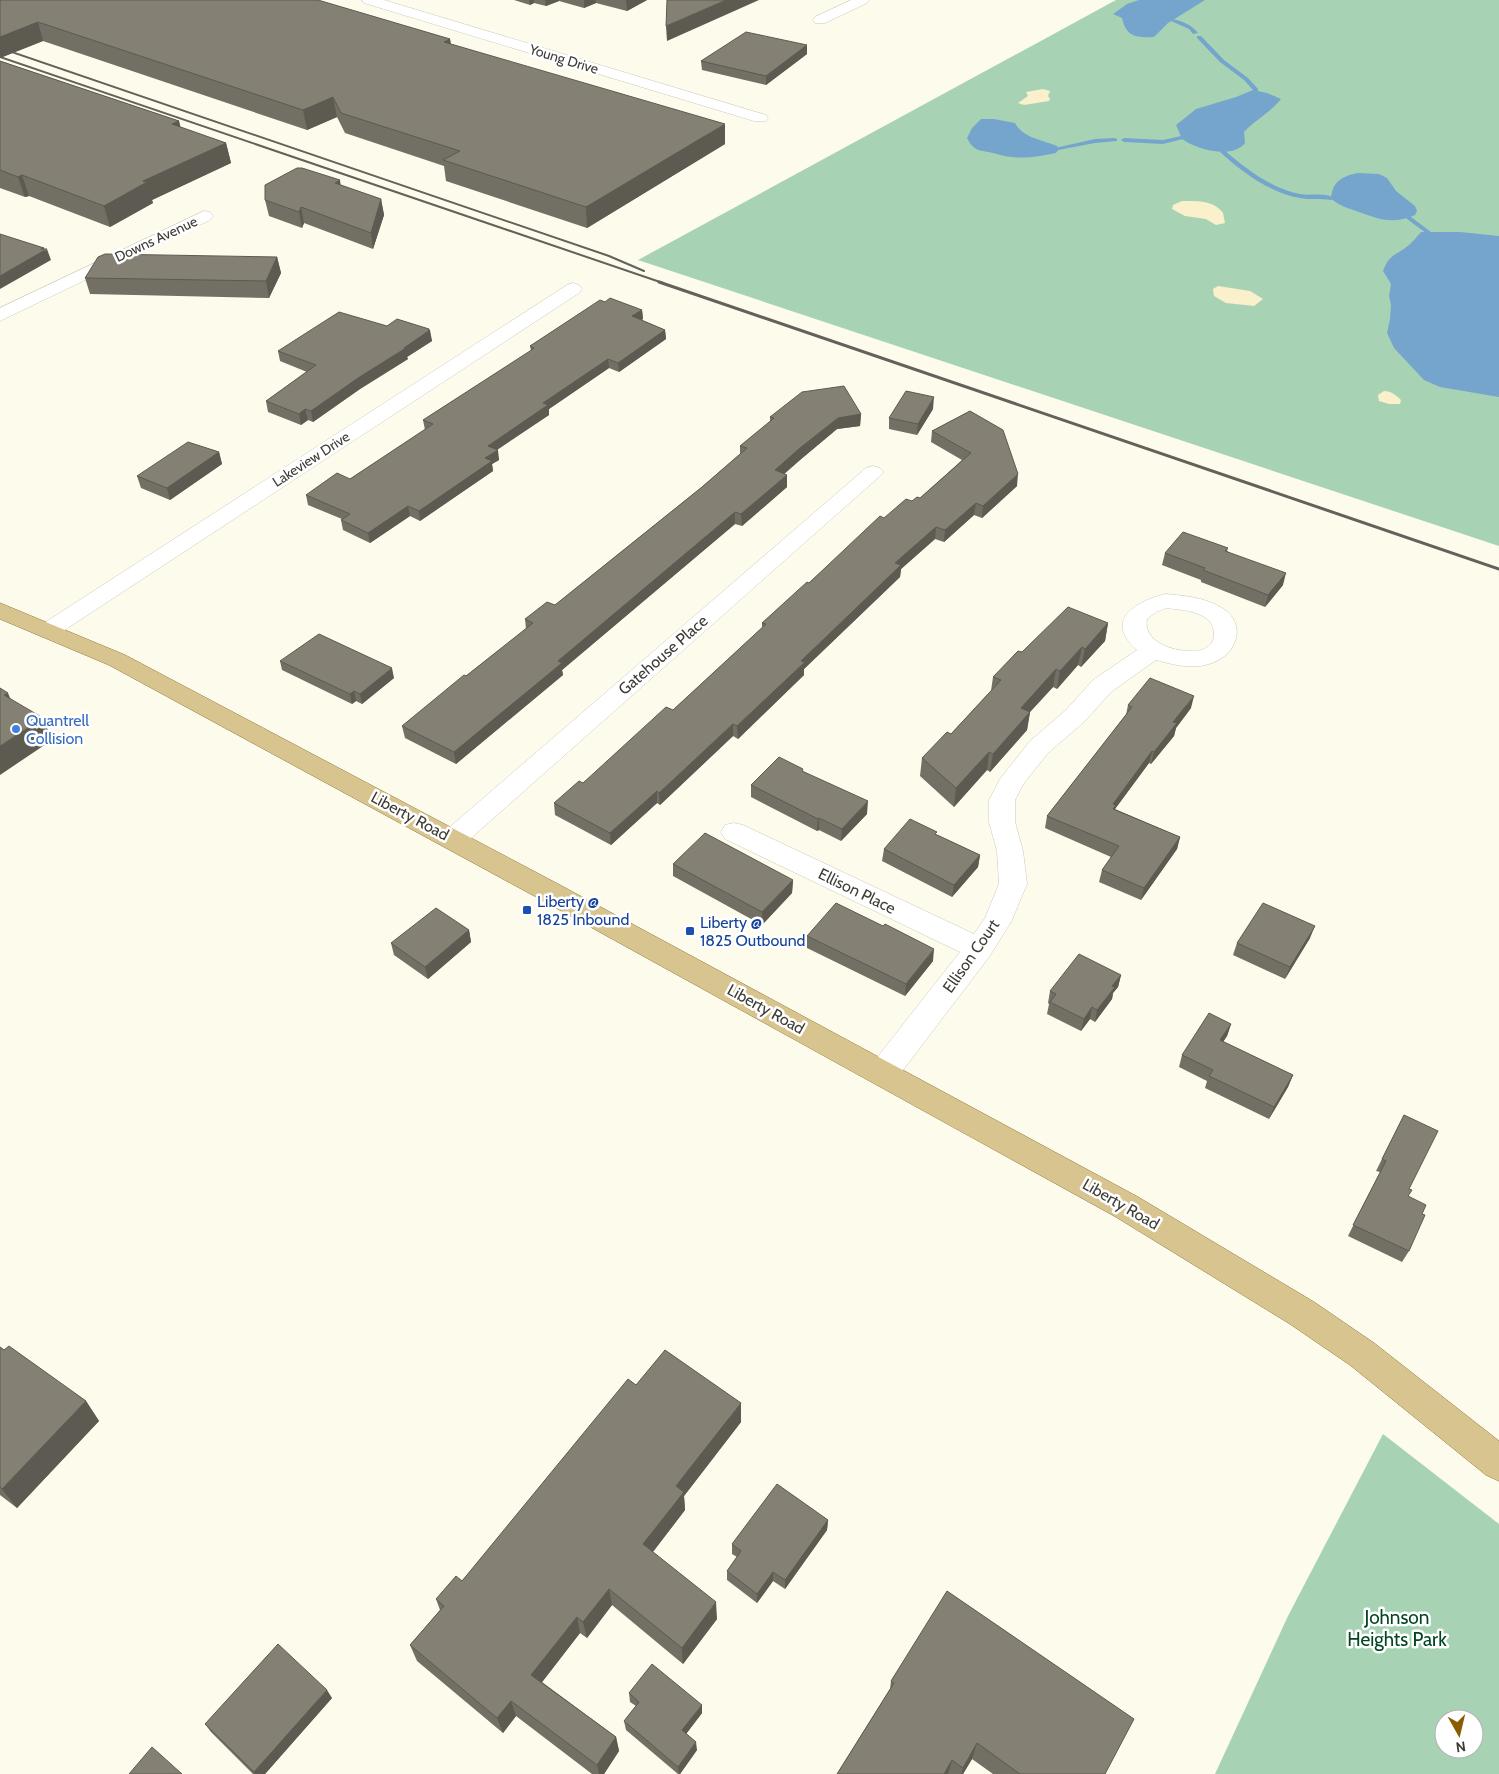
<svg xmlns="http://www.w3.org/2000/svg" width="1499" height="1774" font-family="Cabin,sans-serif">
	<rect width="100%" height="100%" fill="#fdfbeb"/>
	<path fill="#a7d3b4" fill-rule="evenodd" d="M 1116,0 L 1499,0 L 1499,546 L 638,260 Z
		M 1383,1434 L 1499,1524 L 1499,1774 L 1215,1774 L 1288,1616 ZM 1444,1719 L 1474,1719 L 1474,1749 L 1444,1749 Z"/>
	<path fill="#faf0cb" d="M 1043,89 L 1050,91 L 1048,96 L 1050,99 L 1049,101 L 1024,105 L 1018,103 L 1028,96 L 1026,92 Z
		M 1182,201 C 1196,201 1214,200 1223,213 L 1225,223 L 1216,225 L 1206,219 L 1185,216 L 1172,209 L 1173,205 Z
		M 1218,286 L 1250,291 L 1263,299 L 1254,306 L 1226,303 L 1214,296 L 1213,289 Z
		M 1384,391 C 1391,391 1396,395 1401,400 L 1400,404 L 1389,404 L 1379,401 L 1378,395 Z"/>
	<path fill="#75a5cc" d="M 1139,0 L 1205,0 L 1168,23 L 1154,37 C 1137,38 1126,37 1122,18 L 1113,14 L 1127,4 Z
		M 1253,90 L 1267,93 L 1281,99 C 1271,112 1255,120 1244,132 L 1245,143 C 1232,160 1196,149 1182,139 L 1176,125 L 1196,109 L 1236,97 Z
		M 981,119 L 994,119 L 1015,123 C 1023,138 1043,140 1057,146 L 1059,149 L 1056,153 C 1034,158 1015,160 993,153 C 980,150 974,152 967,138 L 972,128 Z
		M 1358,173 L 1379,174 L 1387,178 L 1396,191 L 1415,206 L 1417,211 L 1415,215 C 1393,225 1378,219 1356,211 C 1347,208 1339,205 1331,199 C 1332,182 1342,176 1358,173 Z
		M 1421,232 L 1460,232 L 1499,236 L 1499,397 L 1440,387 L 1424,380 L 1394,348 L 1387,333 L 1390,319 L 1391,305 L 1389,296 L 1391,284 L 1383,271 C 1389,254 1397,255 1409,245 C 1414,241 1417,236 1421,232 Z"/>
	<g fill="none" stroke-linecap="round" stroke-linejoin="round">
		<path fill="#75a5cc" fill-rule="evenodd" d="M 1171,19 C 1181,20 1192,25 1198,33 L 1193,34 L 1189,29 L 1171,21 Z
			M 1197,36 L 1201,36 L 1224,60 L 1248,78 L 1258,89 L 1258,91 L 1254,91 L 1244,80 L 1220,62 L 1197,38 Z
			M 1181,136 L 1183,137 L 1183,139 L 1163,144 L 1124,142 L 1121,140 L 1124,138 L 1163,140 Z
			M 1115,138 L 1117,139 L 1117,141 L 1095,143 L 1058,150 L 1055,148 L 1095,139 Z
			M 1220,150 L 1224,150 C 1245,168 1272,189 1300,194 C 1311,196 1325,192 1334,198 L 1331,200 C 1321,198 1310,200 1300,198 C 1270,193 1242,172 1220,152 Z
			M 1407,217 L 1411,217 L 1431,232 L 1426,233 L 1407,219 Z"/>
		<g stroke="#cdcabb" stroke-width="1">
			<path id="minor" d="M 362,0 L 384,0 L 766,115 L 768,118 L 766,121 L 754,121 L 364,3 Z
				M 851,0 L 869,0 L 867,3 L 825,23 L 815,23 L 813,20 L 815,17 Z
				M 204,211 L 210,212 L 213,216 L 210,220 L 0,321 L 0,308 Z
				M 573,283 L 579,285 L 582,289 L 579,293 L 57,635 L 49,637 L 41,635 L 37,630 L 41,625 L 567,285 Z
				M 873,466 L 880,468 L 884,472 L 880,476 L 462,846 L 453,849 L 444,846 L 440,839 L 444,832 L 866,468 Z
				M 1166,594 C 1185,596 1204,597 1222,608 C 1247,623 1238,654 1212,663 C 1193,670 1175,665 1156,660 L 1111,692 L 1084,722 L 1048,753 L 1024,783 L 1015,800 L 1015,822 L 1023,851 L 1027,884 L 1011,922 L 989,957 L 894,1082 L 883,1085 L 872,1082 L 868,1073 L 872,1064 L 960,952 L 725,839 L 721,832 L 725,825 L 734,823 L 743,825 L 974,934 L 985,918 L 999,884 L 997,851 L 989,822 L 989,800 L 1000,779 L 1030,741 L 1066,710 L 1093,680 L 1137,650 C 1103,620 1136,601 1166,594 ZM 1167,608 C 1180,610 1196,610 1207,619 C 1212,623 1213,627 1214,632 C 1216,659 1175,652 1161,644 C 1151,638 1145,631 1147,619 L 1156,612 Z"/>
		</g>
		<g stroke="#917a3e" stroke-width="1">
			<path id="major" d="M 0,603 L 125,655 L 558,884 L 1138,1197 L 1314,1302 L 1374,1343 L 1499,1441 L 1499,1481 L 1486,1475 L 1350,1365 L 1290,1324 L 1116,1217 L 538,898 L 109,665 L 0,619 Z"/>
		</g>
		<use href="#minor" fill="#fff" fill-rule="evenodd"/>
		<use href="#major" fill="#d8c48e" fill-rule="evenodd"/>
		<path stroke="#63625a" stroke-width="2" d="M 0,48 L 609,256 L 644,271
			M 0,57 L 663,283"/>
		<path stroke="#63625a" stroke-width="3" d="M 659,282 L 1499,569"/>
	</g>
	<path fill="#726f64" d="M 0,0 L 450,39 L 451,44 L 725,144 L 587,228 L 446,181 L 444,166 L 345,133 L 337,117 L 307,130 L 43,41 L 0,58 Z
		M 514,0 L 647,0 L 627,11 L 596,3 L 584,8 L 559,1 L 546,6 L 534,3 L 530,5 Z
		M 807,45 L 807,54 L 766,85 L 702,70 L 701,61 Z
		M 0,61 L 179,121 L 180,127 L 226,143 L 231,163 L 152,200 L 153,203 L 110,227 L 29,196 L 25,197 L 0,188 Z
		M 340,185 L 381,199 L 384,215 L 373,249 L 304,223 L 302,228 L 269,216 L 265,200 Z
		M 277,257 L 281,273 L 269,298 L 90,294 L 85,278 Z
		M 605,302 L 642,310 L 643,319 L 641,320 L 665,330 L 666,339 L 619,372 L 609,368 L 549,409 L 549,415 L 497,450 L 499,460 L 492,464 L 493,471 L 420,521 L 410,516 L 370,543 L 343,530 L 341,520 L 342,519 L 308,505 L 306,495 L 350,479 L 425,430 L 423,420 L 531,351 L 530,346 Z
		M 387,326 L 429,330 L 432,341 L 407,357 L 408,359 L 360,389 L 313,422 L 308,420 L 301,425 L 268,412 L 266,401 L 307,372 L 280,361 L 278,351 Z
		M 933,409 L 917,435 L 889,429 L 889,418 Z
		M 970,411 L 1017,486 L 982,518 L 974,515 L 944,542 L 935,539 L 901,569 L 900,577 L 804,669 L 804,675 L 738,739 L 733,736 L 660,805 L 657,803 L 611,845 L 555,815 L 554,803 L 583,783 L 673,710 L 762,628 L 762,623 L 884,518 L 912,501 L 920,498 L 962,460 L 931,442 L 932,431 Z
		M 861,414 L 860,426 L 837,429 L 800,460 L 784,474 L 787,475 L 787,487 L 742,526 L 735,524 L 562,670 L 563,675 L 456,764 L 405,738 L 402,726 L 526,629 L 525,619 L 555,605 L 702,487 L 740,454 L 740,446 L 770,422 L 770,417 Z
		M 219,452 L 222,464 L 170,500 L 141,488 L 137,476 Z
		M 1228,548 L 1227,551 L 1283,585 L 1265,607 L 1201,582 L 1201,580 L 1162,565 L 1165,553 Z
		M 1108,623 L 1105,641 L 1081,667 L 1078,665 L 1057,689 L 1053,687 L 1030,712 L 1027,730 L 990,772 L 987,770 L 954,807 L 920,776 L 922,758 L 951,734 L 991,691 L 993,677 L 1022,652 Z
		M 280,661 L 394,678 L 362,704 L 356,701 L 352,704 L 282,670 Z
		M 1128,705 L 1191,708 L 1176,728 L 1174,736 L 1151,764 L 1149,763 L 1115,809 L 1180,837 L 1177,849 L 1141,900 L 1099,882 L 1102,870 L 1111,857 L 1045,828 L 1047,816 L 1126,715 Z
		M 803,771 L 867,814 L 841,841 L 819,830 L 817,831 L 751,797 L 751,785 Z
		M 937,835 L 980,855 L 978,867 L 952,897 L 882,861 L 884,849 Z
		M 673,864 L 793,880 L 792,893 L 762,925 L 673,876 Z
		M 883,926 L 933,961 L 905,996 L 807,948 L 807,936 Z
		M 469,930 L 471,942 L 428,979 L 394,955 L 391,943 Z
		M 1310,938 L 1285,979 L 1233,955 L 1237,943 Z
		M 1121,975 L 1118,987 L 1113,993 L 1112,999 L 1095,1022 L 1090,1019 L 1081,1031 L 1047,1014 L 1049,1004 L 1048,1003 L 1050,991 Z
		M 1231,1024 L 1227,1036 L 1223,1042 L 1293,1075 L 1288,1087 L 1269,1119 L 1205,1088 L 1207,1081 L 1179,1067 L 1182,1055 Z
		M 1404,1115 L 1409,1189 L 1408,1196 L 1422,1214 L 1409,1251 L 1402,1262 L 1348,1236 L 1380,1172 L 1376,1171 Z
		M 0,1347 L 86,1401 L 99,1421 L 17,1508 L 0,1495 Z
		M 636,1385 L 741,1422 L 684,1496 L 685,1510 L 653,1552 L 717,1619 L 683,1664 L 612,1605 L 587,1638 L 580,1633 L 542,1682 L 616,1737 L 619,1751 L 604,1774 L 592,1774 L 516,1716 L 503,1733 L 417,1661 L 410,1645 L 440,1610 L 436,1599 L 462,1581 Z
		M 828,1520 L 827,1530 L 785,1589 L 773,1581 L 757,1603 L 727,1580 L 727,1571 L 737,1557 L 732,1554 L 732,1544 Z
		M 891,1681 L 1105,1774 L 993,1774 L 972,1759 L 963,1774 L 837,1774 L 890,1689 Z
		M 629,1693 L 702,1705 L 702,1713 L 686,1734 L 697,1750 L 680,1774 L 678,1774 L 626,1730 L 624,1721 L 636,1706 L 630,1702 Z
		M 332,1698 L 265,1774 L 253,1774 L 211,1732 L 205,1724 Z"/>
	<path fill="#5c5a51" d="M 529,0 L 534,0 L 534,3 L 530,5 Z
		M 545,0 L 559,0 L 559,1 L 546,6 Z
		M 584,0 L 596,0 L 596,3 L 584,8 Z
		M 626,0 L 647,0 L 627,11 Z
		M 726,0 L 759,0 L 667,41 L 666,26 Z
		M 38,22 L 43,41 L 0,58 L 0,37 Z
		M 450,39 L 452,58 L 444,42 Z
		M 807,45 L 807,54 L 766,85 L 766,76 Z
		M 333,97 L 337,117 L 307,130 L 303,110 Z
		M 179,121 L 184,141 L 172,124 Z
		M 725,124 L 725,144 L 587,228 L 586,207 Z
		M 226,143 L 231,163 L 152,200 L 153,203 L 110,227 L 104,206 L 143,181 Z
		M 22,175 L 29,196 L 25,197 L 18,177 Z
		M 340,180 L 342,196 L 335,183 Z
		M 381,199 L 384,215 L 373,249 L 371,233 Z
		M 301,207 L 304,223 L 302,228 L 299,212 Z
		M 44,248 L 45,251 L 47,249 L 51,260 L 0,289 L 0,276 Z
		M 277,257 L 281,273 L 269,298 L 266,281 Z
		M 642,310 L 643,319 L 633,326 L 632,316 Z
		M 429,329 L 429,331 L 430,330 L 432,341 L 407,357 L 408,359 L 360,389 L 313,422 L 311,411 L 358,378 L 404,348 Z
		M 665,330 L 666,339 L 619,372 L 618,363 Z
		M 608,359 L 609,368 L 549,409 L 549,415 L 492,453 L 498,450 L 499,460 L 492,464 L 493,471 L 420,521 L 419,511 L 485,458 L 488,446 L 543,403 Z
		M 934,397 L 933,409 L 917,435 L 918,424 Z
		M 305,409 L 308,420 L 301,425 L 299,414 Z
		M 861,414 L 860,426 L 837,429 L 800,460 L 775,482 L 775,470 L 800,448 L 838,418 Z
		M 219,452 L 222,464 L 170,500 L 167,488 Z
		M 1018,474 L 1017,486 L 982,518 L 983,506 Z
		M 787,475 L 787,487 L 742,526 L 741,514 Z
		M 976,503 L 974,515 L 944,542 L 945,530 Z
		M 408,506 L 410,516 L 370,543 L 368,533 Z
		M 735,512 L 735,524 L 562,670 L 563,675 L 456,764 L 454,752 L 558,661 Z
		M 936,527 L 935,539 L 901,569 L 900,577 L 804,669 L 804,675 L 738,739 L 737,726 L 895,563 Z
		M 1286,573 L 1283,585 L 1265,607 L 1268,595 Z
		M 1108,623 L 1105,641 L 1081,667 L 1085,649 Z
		M 1082,647 L 1078,665 L 1057,689 L 1060,671 Z
		M 392,668 L 394,678 L 362,704 L 360,694 Z
		M 1056,669 L 1053,687 L 1030,712 L 1027,730 L 990,772 L 993,754 L 1021,708 Z
		M 354,691 L 356,701 L 352,704 L 350,694 Z
		M 8,693 L 17,715 L 4,695 Z
		M 1194,696 L 1191,708 L 1176,728 L 1174,736 L 1151,764 L 1154,752 L 1173,722 Z
		M 43,718 L 52,740 L 0,775 L 0,746 Z
		M 733,724 L 733,736 L 660,805 L 659,793 Z
		M 1152,751 L 1149,763 L 1115,809 L 1114,817 L 1113,804 Z
		M 989,752 L 987,770 L 954,807 L 956,788 Z
		M 657,791 L 657,803 L 611,845 L 610,833 Z
		M 868,801 L 867,814 L 841,841 L 842,829 Z
		M 819,818 L 819,830 L 817,831 L 818,819 Z
		M 1180,837 L 1177,849 L 1141,900 L 1144,888 Z
		M 980,855 L 978,867 L 952,897 L 954,885 Z
		M 793,880 L 792,893 L 762,925 L 762,912 Z
		M 1315,926 L 1310,938 L 1285,979 L 1290,967 Z
		M 469,930 L 471,942 L 428,979 L 425,967 Z
		M 934,949 L 933,961 L 905,996 L 906,984 Z
		M 1121,975 L 1118,987 L 1113,993 L 1112,999 L 1095,1022 L 1097,1010 L 1112,986 Z
		M 1092,1007 L 1090,1019 L 1081,1031 L 1084,1019 Z
		M 1231,1024 L 1227,1036 L 1216,1052 L 1220,1040 Z
		M 1293,1075 L 1288,1087 L 1269,1119 L 1274,1107 Z
		M 86,1401 L 99,1421 L 17,1508 L 2,1489 Z
		M 741,1403 L 741,1422 L 684,1496 L 685,1510 L 645,1562 L 643,1544 L 676,1486 Z
		M 828,1520 L 827,1530 L 785,1589 L 785,1580 Z
		M 773,1572 L 773,1581 L 757,1603 L 757,1594 Z
		M 609,1589 L 612,1605 L 587,1638 L 583,1622 Z
		M 716,1602 L 717,1619 L 683,1664 L 682,1648 Z
		M 577,1617 L 580,1633 L 536,1690 L 531,1675 Z
		M 327,1690 L 332,1698 L 265,1774 L 255,1774 L 254,1772 Z
		M 511,1701 L 516,1716 L 503,1733 L 497,1718 Z
		M 702,1705 L 702,1713 L 683,1738 L 682,1730 Z
		M 616,1737 L 619,1751 L 604,1774 L 599,1774 L 597,1765 Z
		M 696,1742 L 697,1750 L 680,1774 L 679,1774 L 678,1767 Z
		M 977,1743 L 972,1759 L 963,1774 L 961,1774 L 963,1768 Z
		M 952,1760 L 948,1774 L 944,1774 Z"/>
	<path fill="#848174" stroke="#5c5a51" d="M 0,0 L 318,0 L 450,39 L 444,42 L 725,124 L 586,207 L 443,160 L 460,151 L 341,113 L 333,97 L 303,110 L 38,22 L 0,37 Z
		M 667,0 L 726,0 L 666,26 Z
		M 746,32 L 807,45 L 766,76 L 701,61 Z
		M 0,61 L 179,121 L 172,124 L 226,143 L 143,181 L 147,182 L 104,206 L 22,175 L 18,177 L 0,170 Z
		M 297,168 L 302,168 L 340,180 L 335,183 L 381,199 L 371,233 L 301,207 L 299,212 L 265,200 L 265,185 Z
		M 0,234 L 44,248 L 41,249 L 47,249 L 0,276 Z
		M 105,254 L 277,257 L 266,281 L 85,278 L 98,257 Z
		M 610,298 L 642,310 L 632,316 L 665,330 L 618,363 L 608,359 L 543,403 L 548,405 L 488,446 L 498,450 L 485,458 L 492,461 L 419,511 L 408,506 L 368,533 L 341,520 L 350,514 L 306,495 L 337,473 L 350,479 L 433,424 L 423,420 L 530,351 L 534,348 L 530,346 L 600,300 L 605,302 Z
		M 339,312 L 387,326 L 397,319 L 429,329 L 428,330 L 430,330 L 404,348 L 406,348 L 358,378 L 311,411 L 305,409 L 299,414 L 266,401 L 316,365 L 278,351 Z
		M 844,386 L 861,414 L 838,418 L 800,448 L 775,470 L 787,475 L 741,514 L 735,512 L 558,661 L 562,663 L 454,752 L 402,726 L 464,675 L 466,676 L 533,623 L 525,619 L 547,602 L 555,605 L 702,487 L 747,448 L 740,446 L 774,418 L 770,417 L 802,392 Z
		M 906,391 L 934,397 L 918,424 L 889,418 Z
		M 970,411 L 1003,430 L 1018,474 L 983,506 L 976,503 L 945,530 L 936,527 L 895,563 L 901,565 L 801,661 L 805,662 L 737,726 L 733,724 L 659,793 L 657,791 L 610,833 L 554,803 L 579,781 L 583,783 L 666,707 L 673,710 L 766,624 L 762,623 L 807,582 L 809,583 L 880,516 L 884,518 L 906,499 L 912,501 L 917,497 L 920,498 L 971,453 L 932,431 Z
		M 188,442 L 219,452 L 167,488 L 137,476 Z
		M 1183,532 L 1228,548 L 1225,551 L 1286,573 L 1268,595 L 1203,570 L 1205,568 L 1165,553 Z
		M 1068,607 L 1108,623 L 1085,649 L 1082,647 L 1060,671 L 1056,669 L 1021,708 L 1030,712 L 993,754 L 989,752 L 956,788 L 922,758 L 947,732 L 951,734 L 1001,680 L 993,677 L 1018,651 L 1022,652 Z
		M 319,634 L 392,668 L 360,694 L 354,691 L 350,694 L 280,661 Z
		M 1150,678 L 1194,696 L 1173,722 L 1177,723 L 1154,752 L 1152,751 L 1113,804 L 1116,805 L 1113,809 L 1180,837 L 1144,888 L 1102,870 L 1119,846 L 1047,816 L 1132,707 L 1128,705 Z
		M 0,688 L 8,693 L 4,695 L 43,718 L 0,746 Z
		M 779,757 L 803,769 L 802,771 L 868,801 L 842,829 L 819,818 L 818,819 L 751,785 Z
		M 910,819 L 937,832 L 935,834 L 980,855 L 954,885 L 884,849 Z
		M 705,833 L 793,880 L 762,912 L 673,864 Z
		M 836,903 L 883,926 L 885,924 L 934,949 L 906,984 L 807,936 Z
		M 1263,903 L 1315,926 L 1290,967 L 1237,943 Z
		M 436,908 L 469,930 L 425,967 L 391,943 Z
		M 1079,954 L 1121,975 L 1112,986 L 1115,987 L 1097,1010 L 1092,1007 L 1084,1019 L 1050,1002 L 1056,994 L 1050,991 Z
		M 1209,1013 L 1231,1024 L 1220,1040 L 1293,1075 L 1274,1107 L 1209,1076 L 1213,1070 L 1182,1055 Z
		M 1404,1115 L 1438,1131 L 1409,1189 L 1412,1190 L 1408,1196 L 1426,1205 L 1422,1214 L 1425,1215 L 1409,1251 L 1353,1225 L 1386,1161 L 1382,1159 Z
		M 9,1346 L 86,1401 L 2,1489 L 0,1487 L 0,1347 L 4,1350 Z
		M 665,1350 L 741,1403 L 676,1486 L 684,1492 L 643,1544 L 716,1602 L 682,1648 L 609,1589 L 583,1622 L 577,1617 L 531,1675 L 616,1737 L 597,1765 L 511,1701 L 497,1718 L 410,1645 L 444,1606 L 436,1599 L 456,1576 L 462,1581 L 628,1379 L 636,1385 Z
		M 777,1484 L 828,1520 L 785,1580 L 773,1572 L 757,1594 L 727,1571 L 741,1551 L 732,1544 Z
		M 947,1591 L 1134,1719 L 1105,1774 L 1020,1774 L 977,1743 L 963,1768 L 952,1760 L 944,1774 L 837,1774 L 894,1683 L 891,1681 Z
		M 278,1644 L 327,1690 L 254,1772 L 205,1724 Z
		M 652,1664 L 702,1705 L 682,1730 L 696,1742 L 678,1767 L 624,1721 L 639,1702 L 629,1693 Z
		M 152,1747 L 182,1774 L 129,1774 Z"/>
	<circle fill="#3f7fe0" stroke="#fff" stroke-width="2" cx="16" cy="729" r="5"/>
	<g fill="#1a4fb4" stroke="#fff" stroke-width="2">
		<rect x="522" y="905" width="10" height="10" rx="2.5"/>
		<rect x="685" y="926" width="10" height="10" rx="2.5"/>
	</g>
	<g text-anchor="middle" dominant-baseline="central" stroke-width="5" stroke-linejoin="round" paint-order="stroke">
		<g font-size="14" fill="#3d3c36" stroke="#fff">
			<text transform="translate(564 59) rotate(17)">Young Drive</text>
			<text transform="translate(156 239) rotate(-25)">Downs Avenue</text>
			<text transform="translate(311 459) rotate(-33)">Lakeview Drive</text>
		</g>
		<g font-size="16" fill="#3d3c36" stroke="#fff">
			<text transform="translate(663 655) rotate(-41)">Gatehouse Place</text>
			<text transform="translate(410 816) rotate(28)">Liberty Road</text>
			<text transform="translate(857 891) rotate(26)">Ellison Place</text>
			<text transform="translate(971 956) rotate(-55)">Ellison Court</text>
			<text transform="translate(766 1009) rotate(29)">Liberty Road</text>
			<text transform="translate(1121 1204) rotate(30)">Liberty Road</text>
		</g>
		<g font-size="16" fill="#366cbe" stroke="#fff" text-anchor="start">
			<text x="26" y="720">Quantrell<tspan x="26" dy="18">Collision</tspan></text>
		</g>
		<g font-size="16" fill="#164399" stroke="#fff" text-anchor="start">
			<text x="537" y="901">Liberty @<tspan x="537" dy="18">1825 Inbound</tspan></text>
			<text x="700" y="922">Liberty @<tspan x="700" dy="18">1825 Outbound</tspan></text>
		</g>
		<g font-size="19" fill="#004624" stroke="#fff">
			<text x="1397" y="1617">Johnson<tspan x="1397" dy="22">Heights Park</tspan></text>
		</g>
	</g>
	<g transform="translate(1459 1734) rotate(172)"><circle r="24" fill="#ffffff" stroke="#b1b1af"/>
	<path d="M0-4L9 19L0 12L-9 19Z" fill="#8a5c00"/>
	<text y="-8" font-size="14" font-weight="bold" text-anchor="middle" fill="#3d3c36">N</text>
	</g>
</svg>
